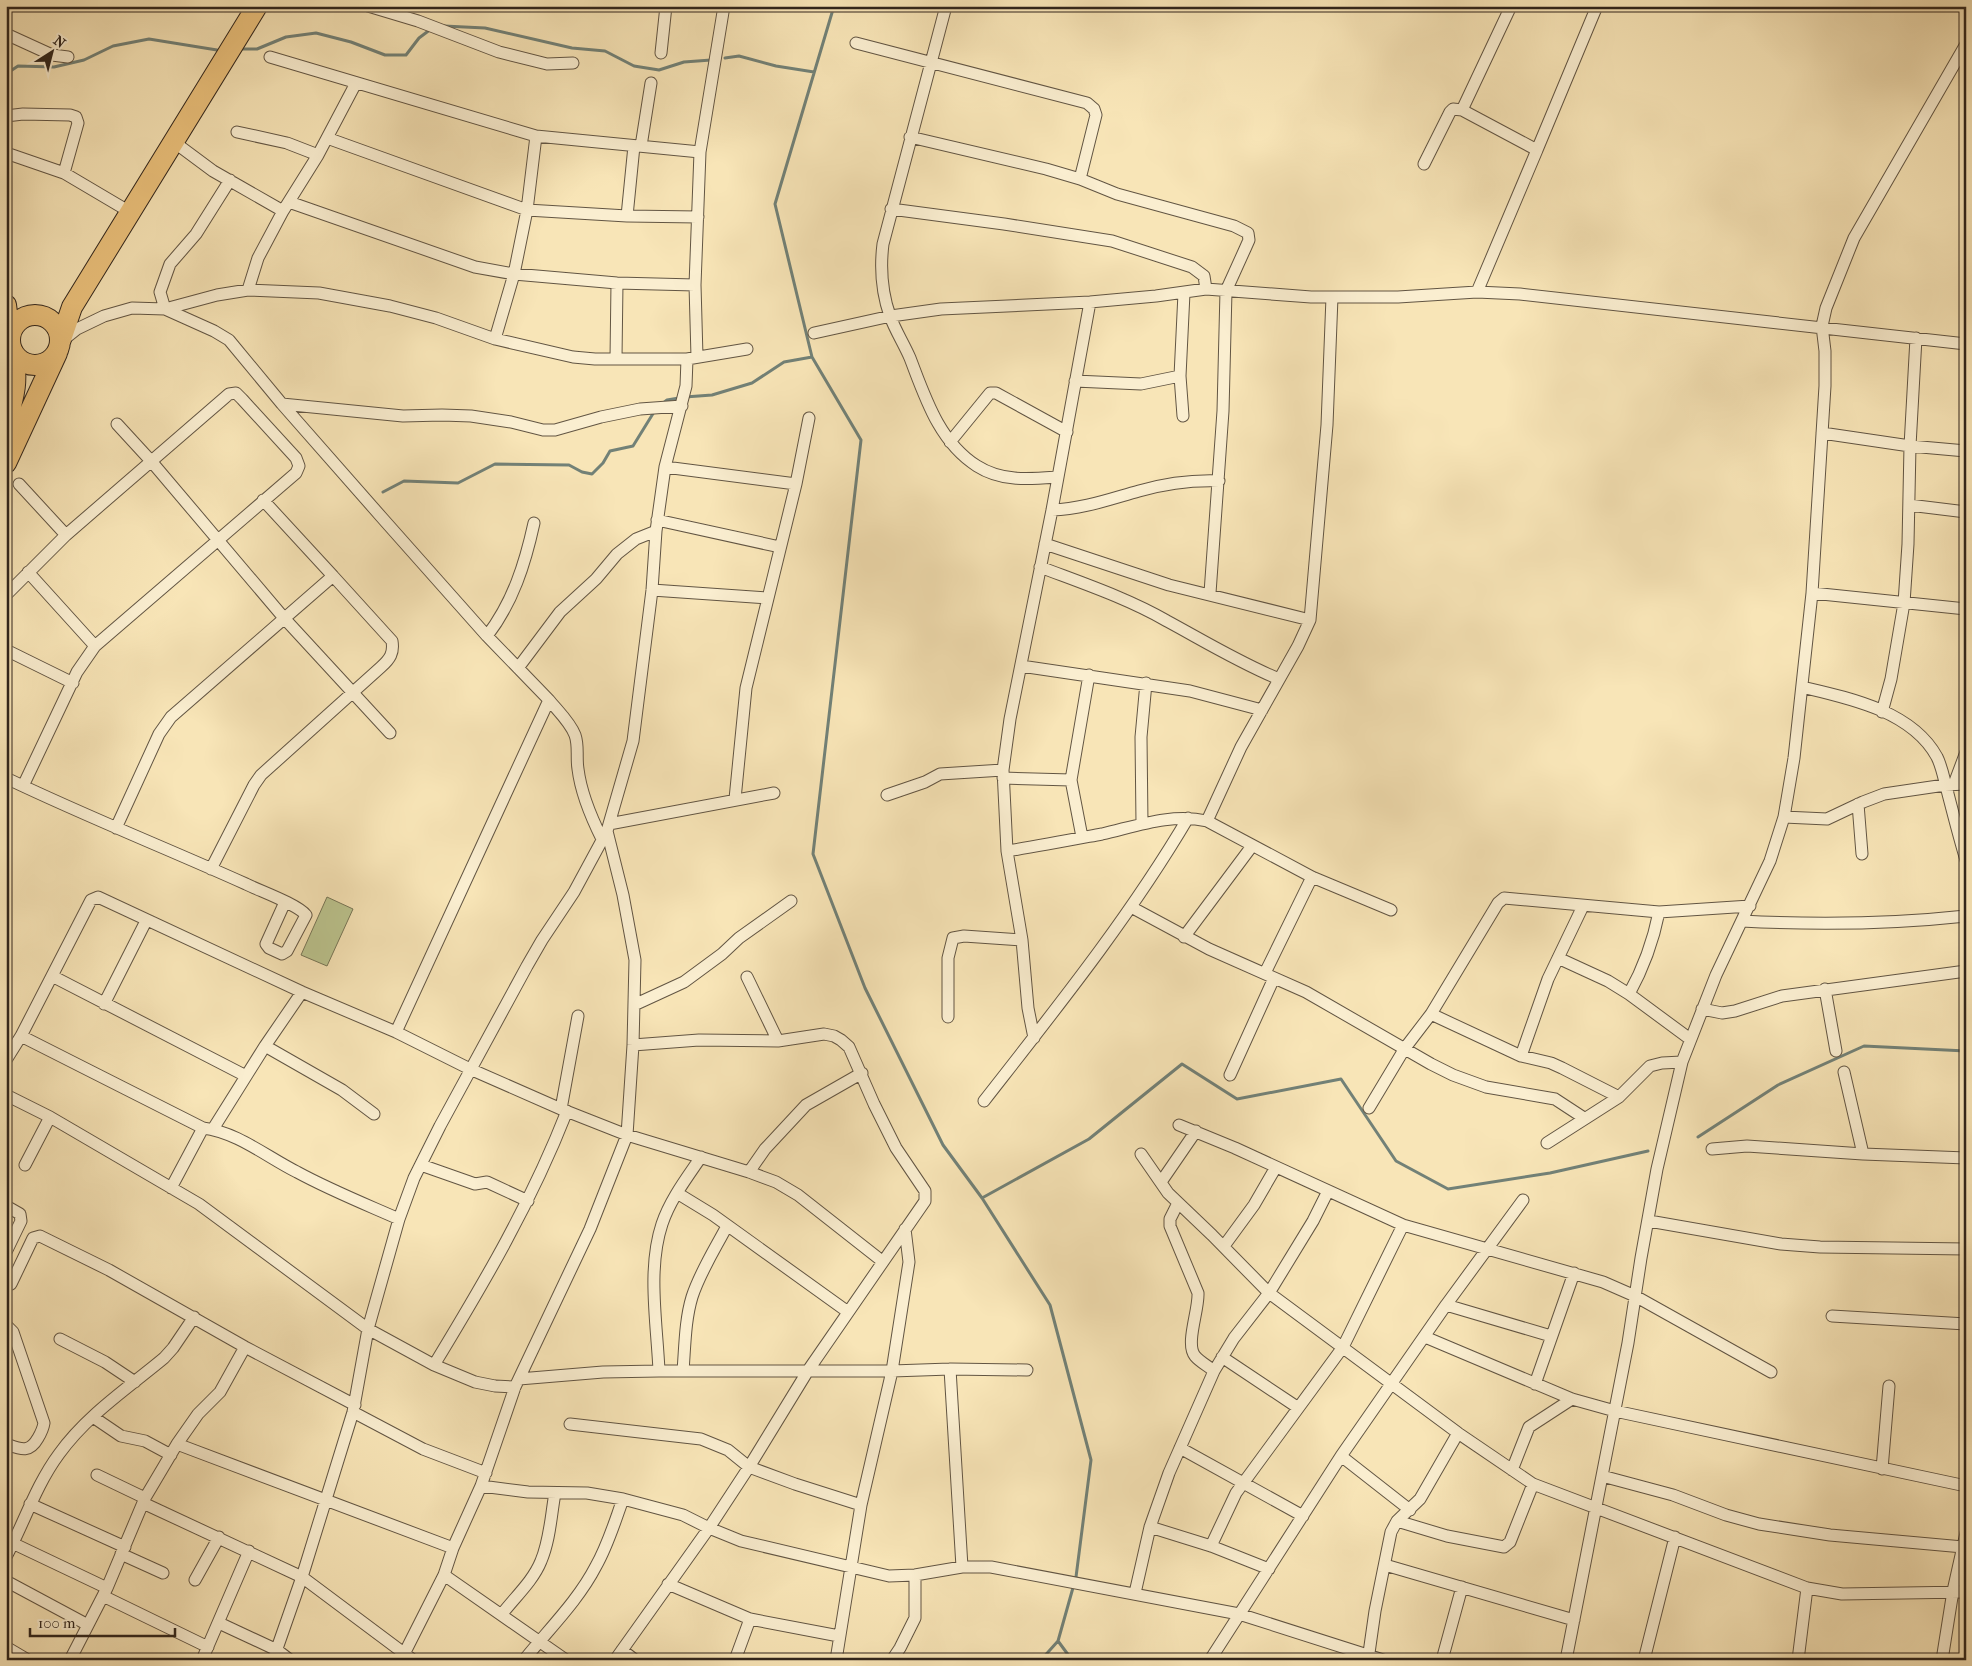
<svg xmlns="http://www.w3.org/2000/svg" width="1972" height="1666" font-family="'IM FELL French Canon',serif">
	<rect width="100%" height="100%" fill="#f8e5b7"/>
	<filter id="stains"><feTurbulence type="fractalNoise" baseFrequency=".004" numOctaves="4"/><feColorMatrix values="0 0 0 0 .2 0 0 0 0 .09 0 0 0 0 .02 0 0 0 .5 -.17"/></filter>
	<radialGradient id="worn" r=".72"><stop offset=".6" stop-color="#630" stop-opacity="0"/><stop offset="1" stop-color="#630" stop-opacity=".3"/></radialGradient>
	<path fill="#bcc58f" stroke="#767556" d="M 327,897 L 353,909 L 327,966 L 301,955 Z"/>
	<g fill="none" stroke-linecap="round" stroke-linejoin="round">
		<path stroke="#728177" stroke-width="3" d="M 834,6 L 775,204 L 812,357 L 861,440 L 813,854 L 865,988 L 943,1145 L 982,1198
			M 444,26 L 485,28 L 572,48 L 605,51 L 634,66 L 659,70 L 684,62 L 711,60
			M 241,49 L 257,49 L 286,37 L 316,33 L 351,42 L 385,55 L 406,55 L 419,38 L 431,29
			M 725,58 L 739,56 L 776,66 L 814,72
			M 6,74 L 18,66 L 54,67 L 84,60 L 113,46 L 149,39 L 217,50
			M 685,397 L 712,395 L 752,383 L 784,362 L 812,357
			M 662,404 L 667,400 L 679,398
			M 383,492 L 404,481 L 458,483 L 495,464 L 569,465 L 582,472 L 592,474 L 603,463 L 610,451 L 633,446 L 654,412
			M 1698,1137 L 1778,1085 L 1864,1046 L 1966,1051
			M 1041,1660 L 1058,1641
			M 1072,1660 L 1058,1641 L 1076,1577 L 1091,1460 L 1050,1305 L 982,1198 L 1089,1139 L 1182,1064 L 1237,1099 L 1341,1079 L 1396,1161 L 1448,1189 L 1550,1173 L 1648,1151"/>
		<g stroke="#625543" stroke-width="13">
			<path id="minor" d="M 368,6 L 418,21 L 499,52 L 547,64 L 573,63
				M 946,6 L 883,244 C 880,268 882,293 890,316 C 895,330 904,344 910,358 C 925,397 939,442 977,466 C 1002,482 1030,479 1058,477
				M 6,34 L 52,55 L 68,57
				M 856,43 L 1087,103 L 1094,109 L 1096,115 L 1080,179
				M 661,53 L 666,6
				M 270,57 L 536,136 L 700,152
				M 1462,110 L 1511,6
				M 6,116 L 23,114 L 70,115 L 76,117 L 78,123 L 64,173
				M 237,132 L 287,143 L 318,155
				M 910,137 L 1046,169 L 1080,179 L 1117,194 L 1234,226 L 1248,233 L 1249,240 L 1245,249 L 1226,291 L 1223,411 L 1210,593
				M 327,138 L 527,210 L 627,216 L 698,217
				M 174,142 L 213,171 L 283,211
				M 641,146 L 651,83
				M 1537,150 L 1597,6
				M 6,153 L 64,173 L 130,212
				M 1424,164 L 1450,112 L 1453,109 L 1462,110 L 1537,150 L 1477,292
				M 230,180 L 196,234 L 170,264 L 160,292 L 165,309 L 214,331 L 229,340 L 282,404 L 384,520 L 487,636 L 549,700 L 396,1032
				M 289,202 L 475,267 L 514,274 L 617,283 L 695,285
				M 891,209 L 1004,224 L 1112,241 L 1192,267 L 1204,276 L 1206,289
				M 627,216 L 634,146
				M 248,290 L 258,258 L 283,211 L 318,155 L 356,83
				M 814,333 L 891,316 L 941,309 L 1090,302 L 1156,296 L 1206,289 L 1311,297 L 1398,297 L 1477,292 L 1520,294 L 1966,344
				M 495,339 L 514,274 L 527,210 L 536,136
				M 62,341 L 77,329 L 104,316 L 132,308 L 165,309 L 217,295 L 248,290 L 319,293 L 390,306 L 436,318 L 495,339 L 573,357 L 595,359 L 687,359 L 747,349
				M 697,357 L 695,285 L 700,152 L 724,6
				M 616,358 L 617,283
				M 1075,381 L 1141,384 L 1180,376
				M 282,404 L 403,416 L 442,415 L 471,416 L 511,422 L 543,430 L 555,430 L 601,417 L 640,409 L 682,406
				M 1183,416 L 1180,376 L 1184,293
				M 117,424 L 151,461 L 284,618 L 390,733
				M 1822,433 L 1910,446 L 1966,451
				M 950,442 L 990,393 L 996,393 L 1067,432
				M 665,467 L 796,484
				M 19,484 L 66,535
				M 1909,505 L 1966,512
				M 1052,510 C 1083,509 1110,499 1139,491 C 1164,484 1193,480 1219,481
				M 657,520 L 780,547
				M 1045,544 L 1169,585 L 1310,620
				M 1040,567 C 1082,583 1127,598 1167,621 C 1204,641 1240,663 1279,679
				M 28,572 L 95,646
				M 652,590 L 767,598
				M 1812,593 L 1966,609
				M 6,595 L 66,535 L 229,394 L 236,393 L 242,399 L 296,458 L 299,466 L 296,473 L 95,646 L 77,672 L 23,786
				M 487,636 C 513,602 525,564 534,523
				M 6,650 L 73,683
				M 1021,666 L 1190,691 L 1262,710
				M 518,668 L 560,612 L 596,579 L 617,554 L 636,539 L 656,531
				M 1802,687 C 1849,698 1912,711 1937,757 C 1942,767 1944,779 1947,790 C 1953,813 1959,837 1966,860
				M 549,700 C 558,711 570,722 575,735 C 579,746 576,758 578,769 C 581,794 591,817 602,839
				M 1882,712 L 1891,679 L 1904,603 L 1908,544 L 1910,446 L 1916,338
				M 6,778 C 85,816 166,848 246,884 C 260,891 297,904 306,915 L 287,951 L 282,954 L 269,948 L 266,944 L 285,902
				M 1003,778 L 1071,780
				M 1954,784 L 1966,752
				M 887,795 L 925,782 L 940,774 L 1003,770
				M 735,799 L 746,688 L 796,484 L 809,418
				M 1858,804 L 1862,854
				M 1784,817 L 1827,819 L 1863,802 L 1884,794 L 1945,785 L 1966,784
				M 1207,821 L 1241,747 L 1298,646 L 1310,620 L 1327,425 L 1332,297
				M 1142,823 L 1141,737 L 1146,683
				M 609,824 L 774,793
				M 116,828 L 159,734 L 171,717 L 333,576 L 263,500
				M 1082,837 L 1071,780 L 1089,675
				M 1007,851 C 1039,846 1070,840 1102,834 C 1137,826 1171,813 1207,821 L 1312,877 L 1391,910
				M 211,869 L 254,785 L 261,775 L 381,667 C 390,659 394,653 392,641 L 333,576
				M 1131,907 L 1209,949 L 1306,992 L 1431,1064 L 1453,1075 L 1486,1087 L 1555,1099 L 1584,1118
				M 1742,921 C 1816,925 1892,924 1966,916
				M 1184,937 L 1252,846
				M 1558,958 L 1608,981 L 1629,994 L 1690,1039
				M 1265,973 L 1312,877
				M 52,976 L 246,1076
				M 747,977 L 778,1041
				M 1825,989 L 1836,1051
				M 1629,994 C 1644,967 1653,942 1659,912
				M 104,1004 L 146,921
				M 634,1005 L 684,982 L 722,954 L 739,938 L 791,901
				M 1702,1009 L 1722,1013 L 1735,1011 L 1782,996 L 1966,971
				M 1431,1014 L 1521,1056 L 1551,1063 L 1562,1068 L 1619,1097
				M 948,1017 L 948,958 L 953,938 L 964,936 L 1022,940
				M 21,1036 L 203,1128 C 237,1132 267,1157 297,1172 C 330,1190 365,1204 399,1219
				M 1034,1038 L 1028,1008 L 1022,940 L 1007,851 L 1003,770 L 1010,719 L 1052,510 L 1090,302
				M 265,1046 L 342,1090 L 374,1114
				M 1521,1056 L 1548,979 L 1583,906
				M 6,1060 L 21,1036 L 91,900 L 98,897 L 302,992 L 396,1032 L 470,1069 L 561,1109 L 627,1135 L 749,1172 L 776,1182 L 798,1195 L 882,1261
				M 1844,1072 L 1863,1154
				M 1230,1075 L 1274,978
				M 6,1095 L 50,1117 L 199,1204 L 368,1329 L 434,1365 L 475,1382 L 495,1386 L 515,1387
				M 984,1101 C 1055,1010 1129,918 1188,818
				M 1369,1108 L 1405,1048 L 1431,1014 L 1498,903 L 1504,898 L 1659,912 L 1750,906
				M 561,1109 L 578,1016
				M 1179,1125 L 1235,1148 L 1403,1225 L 1603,1282 L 1635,1296 L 1771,1372
				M 213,1129 L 265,1046 L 302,992
				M 1547,1143 L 1619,1097 L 1650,1066 L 1662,1063 L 1682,1062
				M 1712,1149 L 1747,1146 L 1863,1154 L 1966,1158
				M 1141,1154 L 1168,1193 L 1212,1235 L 1269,1293 L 1458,1433 L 1533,1484 L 1807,1588 L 1842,1594 L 1966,1592
				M 25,1165 L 50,1117
				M 421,1165 L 475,1184 L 487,1182 L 528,1201
				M 749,1172 L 765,1149 L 806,1105 L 862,1073
				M 1161,1182 L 1196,1131
				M 171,1188 L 203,1128
				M 677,1193 L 713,1215 L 848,1312
				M 1178,1203 L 1170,1219 L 1170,1226 L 1198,1293 C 1199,1310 1185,1344 1195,1356 C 1200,1362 1208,1366 1214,1371
				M 6,1206 L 20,1214 L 21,1221 L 6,1252
				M 1649,1221 L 1781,1244 L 1820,1247 L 1966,1249
				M 1224,1246 L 1254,1205 L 1276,1167
				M 11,1284 L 33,1238 L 40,1236 L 109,1270 L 245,1347 L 355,1405
				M 1446,1305 L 1551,1336
				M 1832,1316 L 1966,1324
				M 6,1325 L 13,1332 L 44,1423 C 43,1429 41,1433 38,1438 C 29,1454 20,1449 6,1444
				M 1425,1337 L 1572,1399 L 1615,1411 L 1966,1486
				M 60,1339 L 105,1362 L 135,1382
				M 1222,1357 L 1297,1407
				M 434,1365 C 485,1281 531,1203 567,1111
				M 950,1369 L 962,1567
				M 659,1371 C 657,1324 647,1269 662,1224 C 670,1200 686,1179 701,1157
				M 683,1371 C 685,1346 685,1320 692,1297 C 700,1272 715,1249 727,1226
				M 519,1379 L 603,1372 L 659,1371 L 892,1371 L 950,1369 L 1027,1370
				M 1535,1384 L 1574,1273
				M 353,1412 L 423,1449 L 486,1473
				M 93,1417 L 121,1436 L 145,1441 L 171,1455
				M 570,1424 L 701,1439 L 728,1450 L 749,1467 L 795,1484 L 861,1505
				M 177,1444 L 198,1414 L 220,1392 L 245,1347
				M 1180,1448 L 1303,1516
				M 1341,1456 L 1410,1510
				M 1882,1469 L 1889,1386
				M 1512,1470 L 1529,1427 L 1572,1399
				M 97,1475 L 145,1498
				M 1602,1476 L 1673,1495 L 1726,1515 L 1759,1524 L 1830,1535 L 1963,1547
				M 481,1486 L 528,1492 L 587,1493 L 623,1499 L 683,1515 L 709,1528 L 741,1541 L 889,1576 L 915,1575 L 962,1567 L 991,1567 L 1239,1614 L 1383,1660
				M 143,1503 L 302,1577 L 413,1660
				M 30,1504 L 125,1547
				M 1397,1521 L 1447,1536 L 1504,1547 L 1510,1542 L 1533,1484
				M 1150,1527 L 1211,1546 L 1269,1569
				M 6,1540 L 107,1588
				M 1211,1546 L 1236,1493 L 1343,1347 L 1403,1225
				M 121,1554 L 163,1573
				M 6,1557 C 24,1523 36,1485 59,1454 C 87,1415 128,1388 164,1358 L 173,1348 L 194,1317
				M 1385,1565 L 1574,1620
				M 444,1575 L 566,1660
				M 195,1580 L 219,1537
				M 6,1581 L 88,1625
				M 668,1584 L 750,1619 L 839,1636
				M 1135,1593 L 1150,1527 L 1169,1473 L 1214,1371 L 1234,1338 L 1269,1293 L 1313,1221 L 1328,1191
				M 103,1596 L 208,1647
				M 502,1614 C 515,1597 533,1581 541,1561 C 550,1540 551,1515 555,1493
				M 219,1623 L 277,1650 L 290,1660
				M 6,1647 L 28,1660
				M 622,1650 L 635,1660
				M 70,1660 L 107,1588 L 145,1498 L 177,1444 L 453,1548
				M 202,1660 L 249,1551
				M 273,1660 L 302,1577 L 353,1412 L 368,1329 L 399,1219 L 414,1178 L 440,1126 L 527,966 L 542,940 L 574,892 L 607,831 L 633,741 L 652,590 L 656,531 L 665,467 L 686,386 L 687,359
				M 401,1660 L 444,1575 L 453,1548 L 481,1486 L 515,1387 L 590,1229 L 627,1135 L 633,1045 L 635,960 L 623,895 L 607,831
				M 524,1660 C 548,1630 578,1601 596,1566 C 608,1545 615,1521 623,1499
				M 615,1660 L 709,1528 L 749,1467 L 809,1369 L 925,1201 L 925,1191 L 896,1148 L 874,1104 L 849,1047 L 841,1040 L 834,1036 L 824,1034 L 778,1041 L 699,1040 L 633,1045
				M 735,1660 L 750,1619
				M 836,1660 L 861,1505 L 892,1371 L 909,1262 L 905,1229
				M 892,1660 L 900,1648 L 915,1618 L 915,1575
				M 1210,1660 L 1341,1456 L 1446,1305 L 1523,1200
				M 1368,1660 L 1375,1611 L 1391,1532 L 1397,1521 L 1420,1499 L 1458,1433
				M 1442,1660 L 1462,1587
				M 1566,1660 L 1628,1343 L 1641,1258 L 1657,1169 L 1682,1062 L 1716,975 L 1770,861 L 1784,817 L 1794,758 L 1812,593 L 1825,386 L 1825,351 L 1822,326 L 1826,308 L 1854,238 L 1966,44
				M 1644,1660 L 1675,1537
				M 1798,1660 L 1807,1588
				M 1942,1660 L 1953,1591 L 1966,1533"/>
		</g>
		<g stroke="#30251c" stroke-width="22">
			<path id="trunk" d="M 6,305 L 10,336
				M10 340a25 25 0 1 1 50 0a25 25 0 1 1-50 0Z
				M 60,342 L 72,307 L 257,6
				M 6,422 C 15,395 18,380 13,352
				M 6,463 L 57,353"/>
		</g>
		<use href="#minor" stroke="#faeed0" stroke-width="11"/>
		<use href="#trunk" stroke="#ecc27c" stroke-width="20"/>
	</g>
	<rect width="1972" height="1666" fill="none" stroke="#f8e5b7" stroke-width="25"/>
	<rect x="8" y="8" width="1957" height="1651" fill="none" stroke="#30251c" stroke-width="2.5"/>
	<rect x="12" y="12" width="1947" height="1641" fill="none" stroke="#30251c"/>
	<g transform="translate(52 52) rotate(36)" stroke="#faeed0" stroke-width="4" paint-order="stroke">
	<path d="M0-4L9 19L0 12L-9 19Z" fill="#30251c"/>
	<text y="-8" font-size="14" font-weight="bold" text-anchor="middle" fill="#30251c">N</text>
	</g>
	<path d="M30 1628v8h145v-8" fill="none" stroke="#30251c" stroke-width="2.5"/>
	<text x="38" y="1628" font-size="15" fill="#30251c" stroke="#faeed0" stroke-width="4" paint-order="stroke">100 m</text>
	<rect width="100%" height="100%" filter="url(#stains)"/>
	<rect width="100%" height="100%" fill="url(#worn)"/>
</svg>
